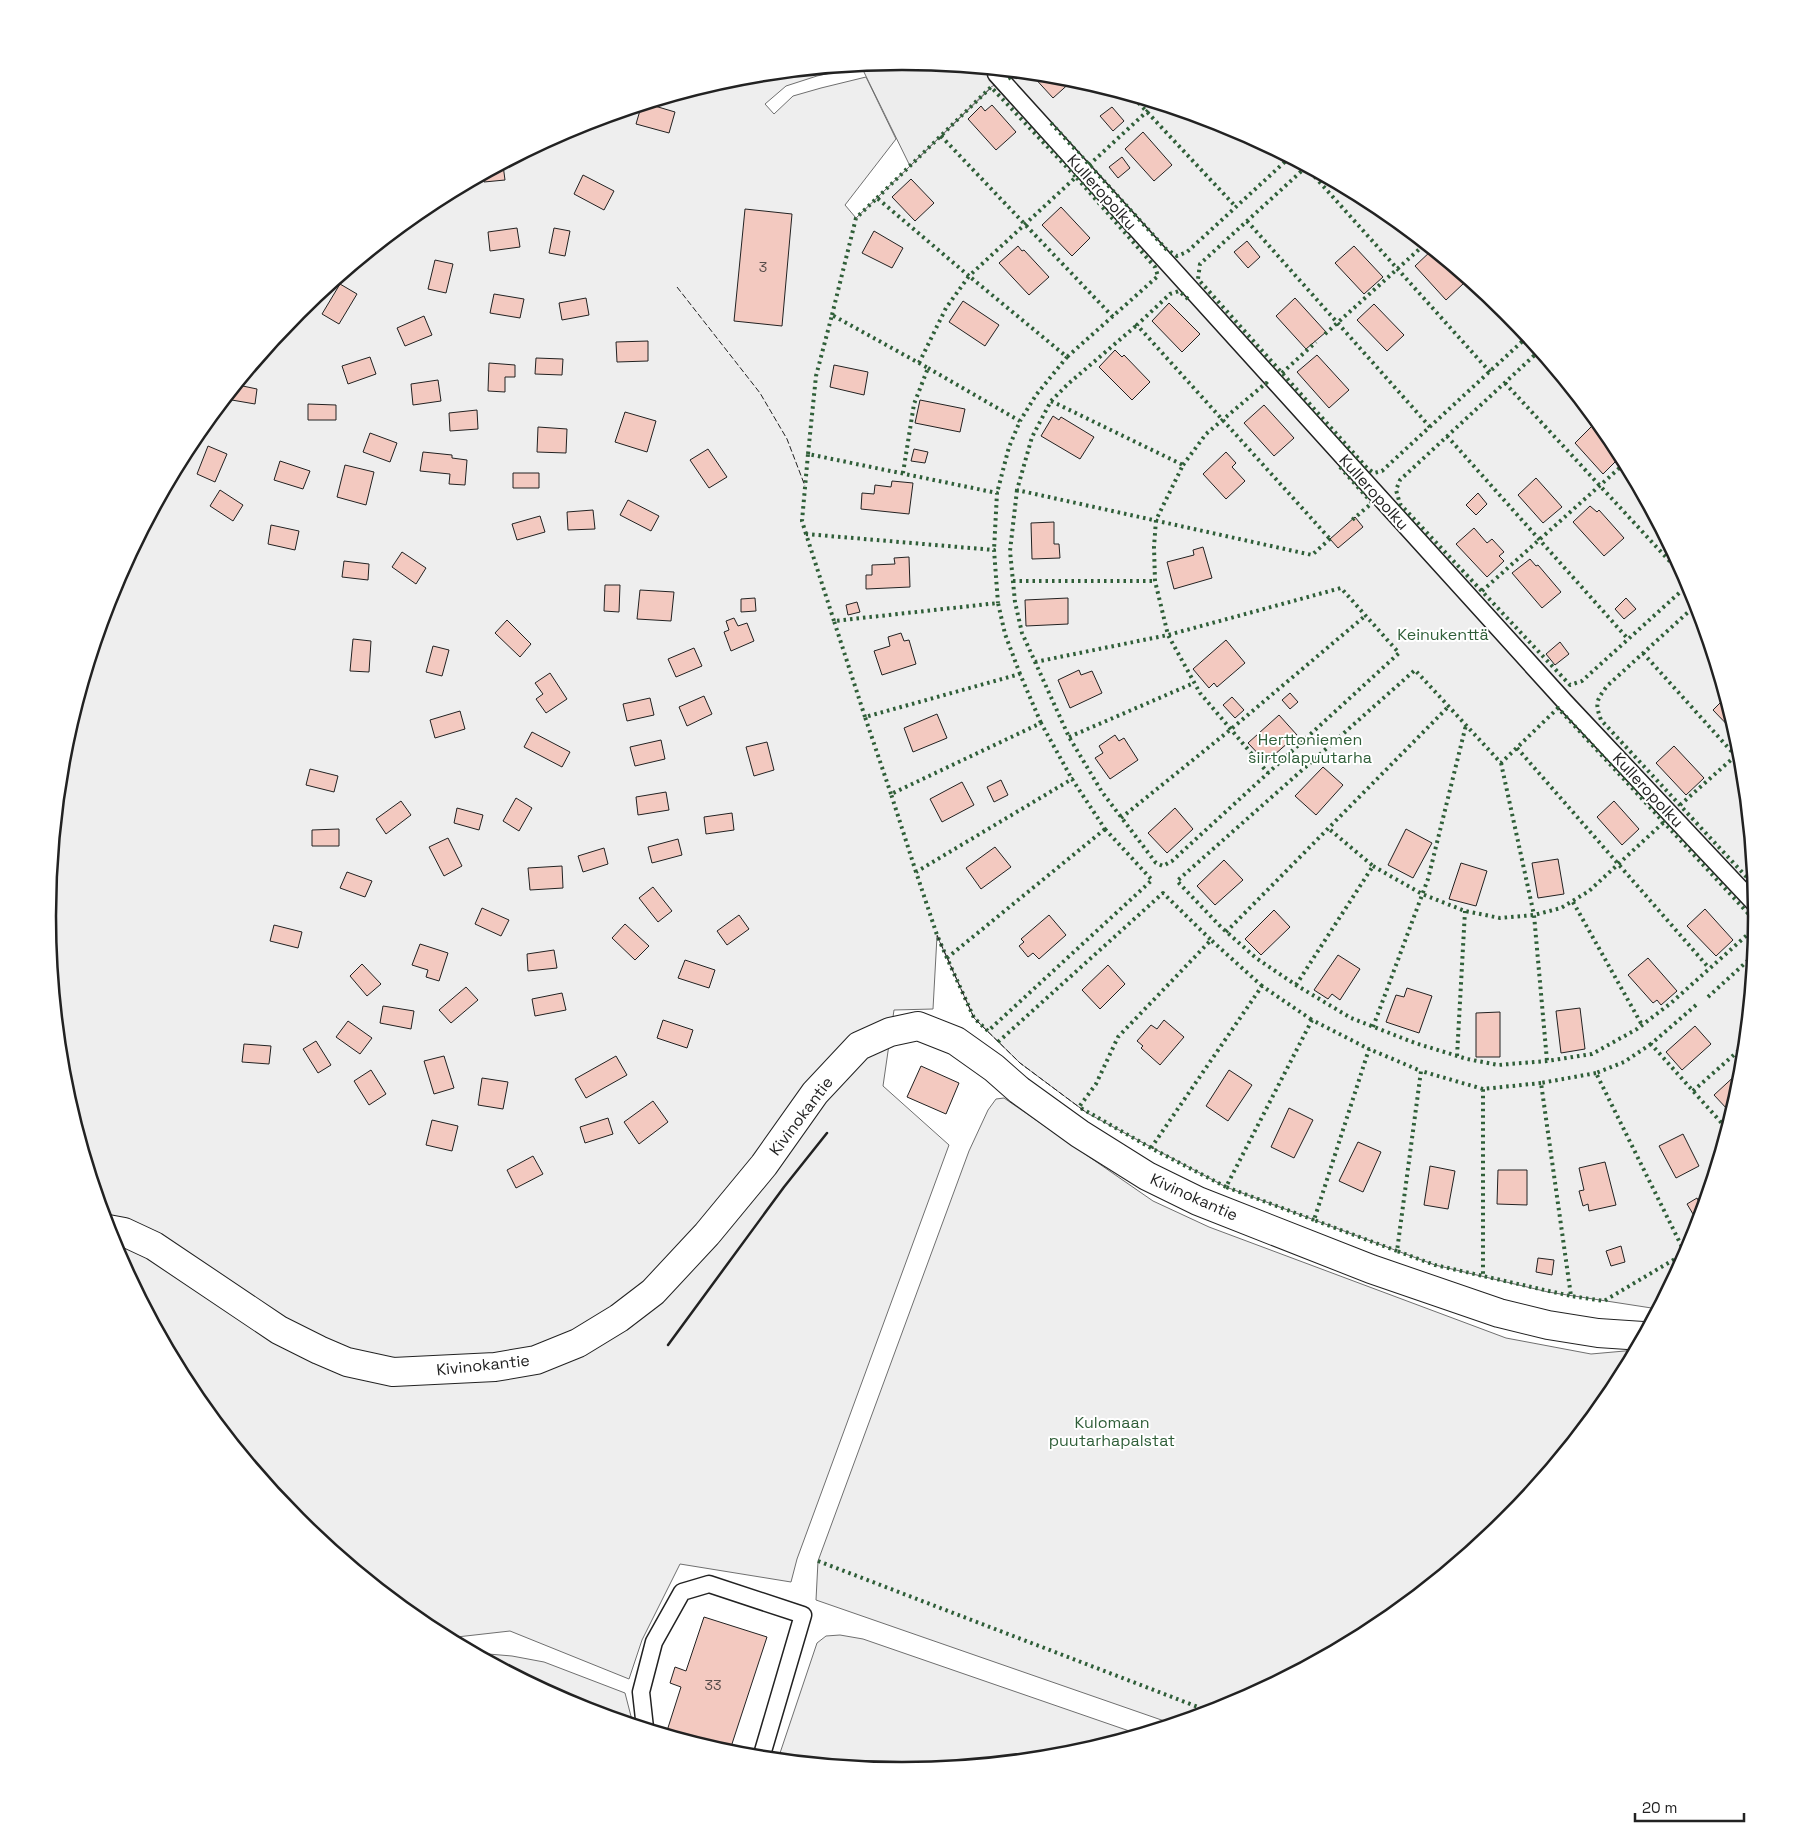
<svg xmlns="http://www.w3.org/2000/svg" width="1805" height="1833" font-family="'Space Grotesk',sans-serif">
	<rect width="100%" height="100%" fill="#fff"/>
	<path fill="#eee" stroke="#6f6f6f" d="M 861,66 L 817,76 L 786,86 L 765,104 L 774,114 L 793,96 L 821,88 L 866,77 L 896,139 L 845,205 L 856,218 L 991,88 L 974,69 L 1070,78 L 1230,127 L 1378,206 L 1507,312 L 1614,442 L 1693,590 L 1741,750 L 1757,917 L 1741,1084 L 1692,1244 L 1658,1309 L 1548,1292 L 1435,1265 L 1226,1187 L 1087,1113 L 1020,1063 L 974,1018 L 937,936 L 933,1009 L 894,1010 L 883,1086 L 949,1145 L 797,1559 L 791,1582 L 680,1564 L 642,1640 L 629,1679 L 510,1631 L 448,1638 L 427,1627 L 298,1521 L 191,1391 L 112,1243 L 64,1083 L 48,916 L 64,749 L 113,589 L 192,441 L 298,312 L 428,205 L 576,126 L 736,78 Z
		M 1004,1098 L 1153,1201 L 1209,1227 L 1506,1338 L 1591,1354 L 1636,1350 L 1613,1392 L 1507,1521 L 1377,1628 L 1229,1707 L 1173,1724 L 816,1600 L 818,1561 L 969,1151 L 988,1110 L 996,1099 Z
		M 840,1635 L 863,1639 L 1138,1734 L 1069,1755 L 902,1771 L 778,1759 L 817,1643 L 826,1636 Z
		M 476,1653 L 512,1656 L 544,1662 L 625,1693 L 633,1724 L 575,1706 Z"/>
	<path fill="#ededed" stroke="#6f6f6f" d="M 903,62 L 1003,71 L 1009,77 L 991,87 L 910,166 L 861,66 Z"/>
	<path fill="#f3c9c0" stroke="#222" d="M 1031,74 L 1070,78 L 1073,80 L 1053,98 Z
		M 648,104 L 675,112 L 669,133 L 636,124 L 641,107 Z
		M 992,105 L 1016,132 L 996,150 L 968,119 L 981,106 L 985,111 Z
		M 1112,107 L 1124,121 L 1113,131 L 1100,116 Z
		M 1202,118 L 1216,123 L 1211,128 Z
		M 1143,132 L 1172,165 L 1154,181 L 1125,149 Z
		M 1122,157 L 1130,168 L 1118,178 L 1109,167 Z
		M 503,165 L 505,180 L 484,182 L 484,176 Z
		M 583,175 L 614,191 L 604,210 L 574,194 Z
		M 911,179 L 934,203 L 915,221 L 892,197 Z
		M 1061,207 L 1090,238 L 1072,256 L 1042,225 Z
		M 745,209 L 792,214 L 782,326 L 734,321 Z
		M 517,228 L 520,247 L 490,251 L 488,232 Z
		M 554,228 L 570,231 L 565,256 L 549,253 Z
		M 874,231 L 903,248 L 892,268 L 862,253 Z
		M 1247,241 L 1260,257 L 1248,268 L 1234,252 Z
		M 1018,246 L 1022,251 L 1024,250 L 1049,277 L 1029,295 L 999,263 Z
		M 1354,246 L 1383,277 L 1364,294 L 1335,263 Z
		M 1432,250 L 1443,259 L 1464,283 L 1446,300 L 1415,266 Z
		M 435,260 L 453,264 L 446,293 L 428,289 Z
		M 340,284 L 357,294 L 339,324 L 322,314 Z
		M 494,294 L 524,299 L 520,318 L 490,313 Z
		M 586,298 L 589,315 L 562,320 L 559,303 Z
		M 1295,298 L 1326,332 L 1306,349 L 1276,316 Z
		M 963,301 L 999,325 L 985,346 L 949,322 Z
		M 1169,303 L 1200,334 L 1182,352 L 1152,321 Z
		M 1374,304 L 1404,335 L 1387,351 L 1357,320 Z
		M 424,316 L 432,335 L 405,346 L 397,328 Z
		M 648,341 L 648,361 L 617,362 L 616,342 Z
		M 1115,350 L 1122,357 L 1124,355 L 1150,382 L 1132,400 L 1099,367 Z
		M 1317,355 L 1349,390 L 1329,408 L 1297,372 Z
		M 370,357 L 376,374 L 348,384 L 342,366 Z
		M 536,358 L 563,359 L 562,375 L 535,374 Z
		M 489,363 L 515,365 L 515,377 L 505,377 L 505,392 L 488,391 Z
		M 834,365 L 868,372 L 864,395 L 830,387 Z
		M 438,380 L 441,401 L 413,405 L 411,384 Z
		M 238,385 L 257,389 L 255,404 L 226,399 Z
		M 920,400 L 965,409 L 960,432 L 915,423 Z
		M 308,404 L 336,405 L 336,420 L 308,420 Z
		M 1264,405 L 1294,438 L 1274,456 L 1244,423 Z
		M 477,410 L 478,429 L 450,431 L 449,413 Z
		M 625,412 L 656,421 L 647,452 L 615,442 Z
		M 1053,416 L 1059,420 L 1061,417 L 1094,437 L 1080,459 L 1041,436 Z
		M 1594,424 L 1621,456 L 1603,474 L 1575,443 Z
		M 538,427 L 567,429 L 566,453 L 537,452 Z
		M 370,433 L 397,443 L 390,462 L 363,452 Z
		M 208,446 L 227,454 L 215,482 L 197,474 Z
		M 708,449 L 727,477 L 709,488 L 690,460 Z
		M 914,449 L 928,452 L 925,463 L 911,461 Z
		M 423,452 L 452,455 L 452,458 L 467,460 L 465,485 L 449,484 L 450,474 L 420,471 Z
		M 1226,452 L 1236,463 L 1232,467 L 1245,481 L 1226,499 L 1203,474 Z
		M 280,461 L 310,471 L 303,489 L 274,480 Z
		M 345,465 L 374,472 L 366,505 L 337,497 Z
		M 513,473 L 539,473 L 539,488 L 513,488 Z
		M 1536,478 L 1562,507 L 1543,523 L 1518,495 Z
		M 892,481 L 913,483 L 909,514 L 861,509 L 862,493 L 874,494 L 875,485 L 891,487 Z
		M 220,490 L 243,505 L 233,521 L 210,506 Z
		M 1478,493 L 1487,504 L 1476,515 L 1466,505 Z
		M 628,500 L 659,516 L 651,531 L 620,515 Z
		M 1590,506 L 1597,512 L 1599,510 L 1624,538 L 1604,556 L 1573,522 Z
		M 593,510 L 595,529 L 568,530 L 567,512 Z
		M 540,516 L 545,532 L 517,540 L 512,524 Z
		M 1355,517 L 1363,527 L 1338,548 L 1330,539 Z
		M 1054,522 L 1054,544 L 1059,544 L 1060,558 L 1032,559 L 1031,523 Z
		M 271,525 L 299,531 L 295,550 L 268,544 Z
		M 1474,528 L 1487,543 L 1492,539 L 1504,552 L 1499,556 L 1504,561 L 1487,577 L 1456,544 Z
		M 1203,547 L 1212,578 L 1174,589 L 1167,562 L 1194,555 L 1193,550 Z
		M 402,552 L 426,568 L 416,584 L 392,567 Z
		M 909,557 L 910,587 L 866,589 L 866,575 L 872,575 L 872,565 L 895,564 L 894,558 Z
		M 1530,559 L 1536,566 L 1538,565 L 1561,592 L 1542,608 L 1512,573 Z
		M 344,561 L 369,564 L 368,580 L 342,577 Z
		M 605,585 L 620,585 L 619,612 L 604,611 Z
		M 640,590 L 674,592 L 671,621 L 637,619 Z
		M 755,598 L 756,611 L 741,612 L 741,599 Z
		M 1068,598 L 1068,624 L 1026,626 L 1025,600 Z
		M 1626,598 L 1636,609 L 1624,619 L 1615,609 Z
		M 857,602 L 860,612 L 848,615 L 846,605 Z
		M 734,618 L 738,626 L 747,623 L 754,641 L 731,651 L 724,632 L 729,630 L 726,621 Z
		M 507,620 L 531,644 L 520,657 L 495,633 Z
		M 901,633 L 904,641 L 909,640 L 916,664 L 882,675 L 874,651 L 890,646 L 888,637 Z
		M 353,639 L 371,641 L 369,672 L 350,671 Z
		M 1226,640 L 1245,663 L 1217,687 L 1214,683 L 1209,688 L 1193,669 Z
		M 1560,642 L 1569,654 L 1555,665 L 1546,654 Z
		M 433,646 L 449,650 L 442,676 L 426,672 Z
		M 694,648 L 702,666 L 676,677 L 668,659 Z
		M 1079,670 L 1081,675 L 1092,671 L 1102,693 L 1070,708 L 1058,680 Z
		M 550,673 L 567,699 L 546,713 L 536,699 L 543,694 L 535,683 Z
		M 1290,693 L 1298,702 L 1290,709 L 1282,700 Z
		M 704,696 L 712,714 L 687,726 L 679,707 Z
		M 1232,697 L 1244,710 L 1235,718 L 1223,705 Z
		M 650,698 L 654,715 L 627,721 L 623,704 Z
		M 1725,698 L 1737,735 L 1713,710 Z
		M 460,711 L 465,729 L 435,738 L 430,720 Z
		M 937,714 L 947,738 L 913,752 L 904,728 Z
		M 1279,715 L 1297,735 L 1266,762 L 1248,743 Z
		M 532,732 L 570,752 L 562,767 L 524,747 Z
		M 1115,735 L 1119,741 L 1124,738 L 1138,760 L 1110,779 L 1095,758 L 1103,753 L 1099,746 Z
		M 661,740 L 665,759 L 635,766 L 630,747 Z
		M 767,742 L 774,770 L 754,776 L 746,747 Z
		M 1674,746 L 1704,778 L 1686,795 L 1656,763 Z
		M 1323,767 L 1343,785 L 1316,815 L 1295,796 Z
		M 310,769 L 338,776 L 334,792 L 306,785 Z
		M 1001,780 L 1008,795 L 994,802 L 987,787 Z
		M 962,782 L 974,805 L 942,822 L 930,799 Z
		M 666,792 L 669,810 L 638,815 L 636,797 Z
		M 516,798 L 532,808 L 519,831 L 503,821 Z
		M 401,801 L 411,815 L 386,834 L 376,819 Z
		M 1614,801 L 1639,829 L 1622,845 L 1597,817 Z
		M 457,808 L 483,815 L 479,830 L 454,823 Z
		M 1175,808 L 1193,829 L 1167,853 L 1148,833 Z
		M 732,813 L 734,830 L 706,834 L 704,817 Z
		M 339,829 L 339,846 L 312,846 L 312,830 Z
		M 1406,829 L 1432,843 L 1413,878 L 1388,865 Z
		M 448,838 L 462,866 L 444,876 L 429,847 Z
		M 678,839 L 682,855 L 652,863 L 648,847 Z
		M 995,847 L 1011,867 L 981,889 L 966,868 Z
		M 604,848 L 608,864 L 583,872 L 578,856 Z
		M 1558,859 L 1564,894 L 1538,898 L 1532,863 Z
		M 1224,860 L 1243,880 L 1215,905 L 1197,886 Z
		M 1461,863 L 1487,871 L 1476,906 L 1449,899 Z
		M 562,866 L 563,888 L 530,890 L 528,868 Z
		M 347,872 L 372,881 L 365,897 L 340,888 Z
		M 653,887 L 672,911 L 658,922 L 639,898 Z
		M 482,908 L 509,920 L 501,936 L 475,924 Z
		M 1705,909 L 1733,940 L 1716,956 L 1687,926 Z
		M 1274,910 L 1290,927 L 1261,955 L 1245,939 Z
		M 739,915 L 749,929 L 727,945 L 717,931 Z
		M 1049,915 L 1066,935 L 1039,959 L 1033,953 L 1028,957 L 1019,946 L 1024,942 L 1021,939 Z
		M 625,924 L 649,946 L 635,960 L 612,938 Z
		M 274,925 L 302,932 L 298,948 L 270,941 Z
		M 420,944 L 448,953 L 439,981 L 426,977 L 428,970 L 412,965 Z
		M 554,950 L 557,968 L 528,971 L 527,954 Z
		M 1338,955 L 1360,969 L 1340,1000 L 1332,994 L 1328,999 L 1314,990 Z
		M 1648,958 L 1677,991 L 1661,1005 L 1657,1000 L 1653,1003 L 1628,975 Z
		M 685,960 L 715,970 L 709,988 L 678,978 Z
		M 362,964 L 381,984 L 367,996 L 350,976 Z
		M 1108,965 L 1125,984 L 1100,1009 L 1082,990 Z
		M 466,987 L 478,1000 L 451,1023 L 439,1010 Z
		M 1407,988 L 1432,996 L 1419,1033 L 1386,1022 L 1396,995 L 1404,997 Z
		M 562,993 L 566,1010 L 535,1016 L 532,999 Z
		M 383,1006 L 414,1011 L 411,1029 L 380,1023 Z
		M 1580,1008 L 1585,1049 L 1561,1053 L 1556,1011 Z
		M 1500,1012 L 1500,1057 L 1476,1057 L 1476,1013 Z
		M 663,1020 L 693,1030 L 687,1048 L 657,1038 Z
		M 1164,1020 L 1184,1037 L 1160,1065 L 1141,1048 L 1143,1046 L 1137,1041 L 1151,1025 L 1157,1029 Z
		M 348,1021 L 372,1038 L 360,1054 L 336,1037 Z
		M 1695,1026 L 1711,1044 L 1682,1070 L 1666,1052 Z
		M 316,1041 L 331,1065 L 318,1073 L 303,1049 Z
		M 244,1044 L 271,1046 L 269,1064 L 242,1062 Z
		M 444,1056 L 454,1088 L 434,1094 L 424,1061 Z
		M 616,1056 L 627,1075 L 586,1098 L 575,1079 Z
		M 921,1066 L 959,1083 L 946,1114 L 907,1097 Z
		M 371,1070 L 386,1094 L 369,1105 L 354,1081 Z
		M 1229,1070 L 1252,1085 L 1228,1121 L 1206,1106 Z
		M 1739,1072 L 1742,1076 L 1741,1084 L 1735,1104 L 1728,1110 L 1714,1095 Z
		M 482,1078 L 508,1082 L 503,1109 L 478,1105 Z
		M 653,1101 L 668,1122 L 639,1144 L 624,1122 Z
		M 1289,1108 L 1313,1120 L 1294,1158 L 1271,1147 Z
		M 608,1118 L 613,1134 L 585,1143 L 580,1127 Z
		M 432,1120 L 458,1126 L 452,1151 L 426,1145 Z
		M 1683,1134 L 1699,1166 L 1676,1178 L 1659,1146 Z
		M 1358,1142 L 1381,1152 L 1363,1192 L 1339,1181 Z
		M 533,1156 L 543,1174 L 516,1188 L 507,1170 Z
		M 1605,1162 L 1616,1205 L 1589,1211 L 1588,1204 L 1583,1206 L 1579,1191 L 1584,1190 L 1579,1168 Z
		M 1430,1166 L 1455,1171 L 1448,1209 L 1424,1205 Z
		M 1498,1170 L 1527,1170 L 1527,1205 L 1497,1204 Z
		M 1697,1198 L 1702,1208 L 1693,1214 L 1687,1204 Z
		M 1621,1246 L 1625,1262 L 1611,1266 L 1606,1251 Z
		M 1538,1258 L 1554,1260 L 1552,1275 L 1536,1272 Z
		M 704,1617 L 767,1637 L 729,1753 L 666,1734 L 681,1687 L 670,1683 L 675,1667 L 686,1671 Z"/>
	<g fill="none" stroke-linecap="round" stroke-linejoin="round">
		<g stroke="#222" stroke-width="19">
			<path id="lane" d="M 996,74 L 1565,702 L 1756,905
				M 645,1728 L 641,1692 L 654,1642 L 682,1592 L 709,1584 L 803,1615 L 761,1758"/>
		</g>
		<g stroke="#222" stroke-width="30">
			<path id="street" d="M 108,1229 L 124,1232 L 154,1246 L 279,1330 L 319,1350 L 347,1362 L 393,1372 L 495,1367 L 536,1360 L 578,1343 L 619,1318 L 653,1292 L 707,1234 L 764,1165 L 815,1093 L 859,1046 L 890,1032 L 918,1026 L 956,1041 L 994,1068 L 1019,1090 L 1080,1134 L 1147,1176 L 1198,1201 L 1371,1269 L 1499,1313 L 1548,1325 L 1598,1333 L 1643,1336"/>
		</g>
		<use href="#lane" stroke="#fff" stroke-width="16"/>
		<use href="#street" stroke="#fff" stroke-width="28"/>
		<path stroke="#2f5e38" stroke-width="4" stroke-dasharray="2.5 4" stroke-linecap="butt" d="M 1011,79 L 1009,77 L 1012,72
			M 1134,98 L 1236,207
			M 1051,123 L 1166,249 L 1177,256 L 1187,252 L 1289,158
			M 941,136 L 1113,317
			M 1089,165 L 1155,104
			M 1306,167 L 1200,264 L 1198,279 L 1367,468 L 1374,473 L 1382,471 L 1527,337
			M 1306,167 L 1490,372
			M 877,198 L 991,87 L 1076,177
			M 1247,221 L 1430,427
			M 1188,299 L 1179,291 L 1170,294 L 1137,325 L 1330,539
			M 832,315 L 856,218 L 877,198 L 969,276 L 1076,177 L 1155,267 L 1158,276 L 1067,357
			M 1325,334 L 1425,244
			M 1539,351 L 1400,480 L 1396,490 L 1400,504 L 1570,685 L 1582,681 L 1689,584
			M 919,363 L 946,308 L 969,276 L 1067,357 L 1036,395 L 1020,421
			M 928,368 L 1020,421 L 1009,447 L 997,493
			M 1282,373 L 1316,342
			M 1505,383 L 1687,580
			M 1051,401 L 1068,384 L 1137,325
			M 1447,436 L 1628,639
			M 808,454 L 816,376 L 832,315 L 928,368 L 914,404 L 903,473
			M 1183,465 L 1206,434 L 1266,383 L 1268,385
			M 1340,467 L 1372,503 L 1352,520
			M 1017,490 L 1010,551 L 1015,602 L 1022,633 L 1069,737 L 1102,792 L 1156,863 L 1163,866 L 1172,861 L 1399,653 L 1341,588 L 1168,635 L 1155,581 L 1154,547 L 1156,520 L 1183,465 L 1051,401 L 1032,437 L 1017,490 L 1312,555 L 1332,537
			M 806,534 L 802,521 L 808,454 L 997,493 L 994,550
			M 1013,581 L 1155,581
			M 1482,591 L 1625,463
			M 1697,604 L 1607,686 C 1596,701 1595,703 1601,720 L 1754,885
			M 834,621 L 806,534 L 994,550 L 998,603
			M 1643,653 L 1742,763
			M 1035,662 L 1168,635 L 1200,693 L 1268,773
			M 865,717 L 834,621 L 998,603 L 1005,634 L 1020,674
			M 1069,737 L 1194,683
			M 1517,748 L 1709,968
			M 1501,763 L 1534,915 L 1547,1061
			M 891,794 L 865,717 L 1020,674 L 1041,723
			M 1680,805 L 1741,751
			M 1121,818 L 1230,730 L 1365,616
			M 1105,829 L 1152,880 L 988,1031 L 974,1018 L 947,958 Z
			M 1373,866 L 1422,894 L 1465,911 L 1500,918 L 1534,915 L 1561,908 L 1589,891 L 1664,822
			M 916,872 L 891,794 L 1041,723 L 1072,779
			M 1573,902 L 1642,1025
			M 1756,927 L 1671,1003 L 1637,1029 L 1592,1054 L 1547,1061 L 1498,1065 L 1467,1059 L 1415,1043 L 1351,1018 L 1296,985 L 1256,958 L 1221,927 L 1177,881 L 1415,670 L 1501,763 L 1558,708 L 1757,923
			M 1226,932 L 1449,706
			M 947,958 L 937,935 L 916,872 L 1072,779 L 1105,829
			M 1296,985 L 1373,866 L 1328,828
			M 1708,997 L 1754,955
			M 1696,1005 L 1651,1044 L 1727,1129
			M 1373,1027 L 1428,879 L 1466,725
			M 998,1042 L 1163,893 L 1211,940
			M 1651,1044 L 1624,1062 L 1596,1073 L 1685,1253 L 1689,1251
			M 1457,1056 L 1465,911
			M 1596,1073 L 1541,1083 L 1571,1296 L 1604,1301 L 1685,1253
			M 1541,1083 L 1483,1089 L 1483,1276 L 1571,1296
			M 1483,1089 L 1421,1071 L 1397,1251 L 1435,1265 L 1483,1276
			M 1693,1091 L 1745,1045
			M 1151,1148 L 1079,1107 L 1096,1084 L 1118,1037 L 1211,940 L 1262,986
			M 1226,1187 L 1151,1148 L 1262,986 L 1312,1020
			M 1314,1220 L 1226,1187 L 1312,1020 L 1369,1049
			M 1397,1251 L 1314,1220 L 1369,1049 L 1421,1071
			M 818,1561 L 1211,1712"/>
		<path stroke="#222" stroke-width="1" stroke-dasharray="6 2.5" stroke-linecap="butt" d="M 677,287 L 760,393 L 787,439 L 805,486
			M 937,935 L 974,1018 L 1020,1063 L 1087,1113"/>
		<path stroke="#222" stroke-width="2.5" d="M 668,1345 L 784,1187 L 827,1133"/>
	</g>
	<g text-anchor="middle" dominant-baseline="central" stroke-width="4" stroke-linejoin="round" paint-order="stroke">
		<g font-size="14" fill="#564c4a">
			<text x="763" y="267">3</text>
			<text x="713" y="1685">33</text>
		</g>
		<g font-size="16" fill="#222" stroke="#fff">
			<text transform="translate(1102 192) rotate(48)">Kulleropolku</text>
			<text transform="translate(1374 492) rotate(48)">Kulleropolku</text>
			<text transform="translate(1648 790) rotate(47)">Kulleropolku</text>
			<text transform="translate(801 1116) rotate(-53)">Kivinokantie</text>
			<text transform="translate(1194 1197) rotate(24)">Kivinokantie</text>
			<text transform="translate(483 1365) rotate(-6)">Kivinokantie</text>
		</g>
		<g font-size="16" fill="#2f5e38" stroke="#fff">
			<text x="1443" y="634">Keinukenttä</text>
			<text x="1310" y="739">Herttoniemen<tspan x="1310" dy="18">siirtolapuutarha</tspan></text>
			<text x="1112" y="1422">Kulomaan<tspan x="1112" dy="18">puutarhapalstat</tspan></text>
		</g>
	</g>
	<path d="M0 0H1805V1833H0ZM56 916a846 846 0 1 1 1692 0a846 846 0 1 1-1692 0Z" fill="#fff" fill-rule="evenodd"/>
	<path fill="none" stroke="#222" stroke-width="2.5" d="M56 916a846 846 0 1 1 1692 0a846 846 0 1 1-1692 0Z"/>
	<path d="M1635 1813v8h109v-8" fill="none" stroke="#222222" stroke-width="2.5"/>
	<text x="1642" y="1813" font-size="15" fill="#222222" stroke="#ffffff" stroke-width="4" paint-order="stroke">20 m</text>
</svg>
